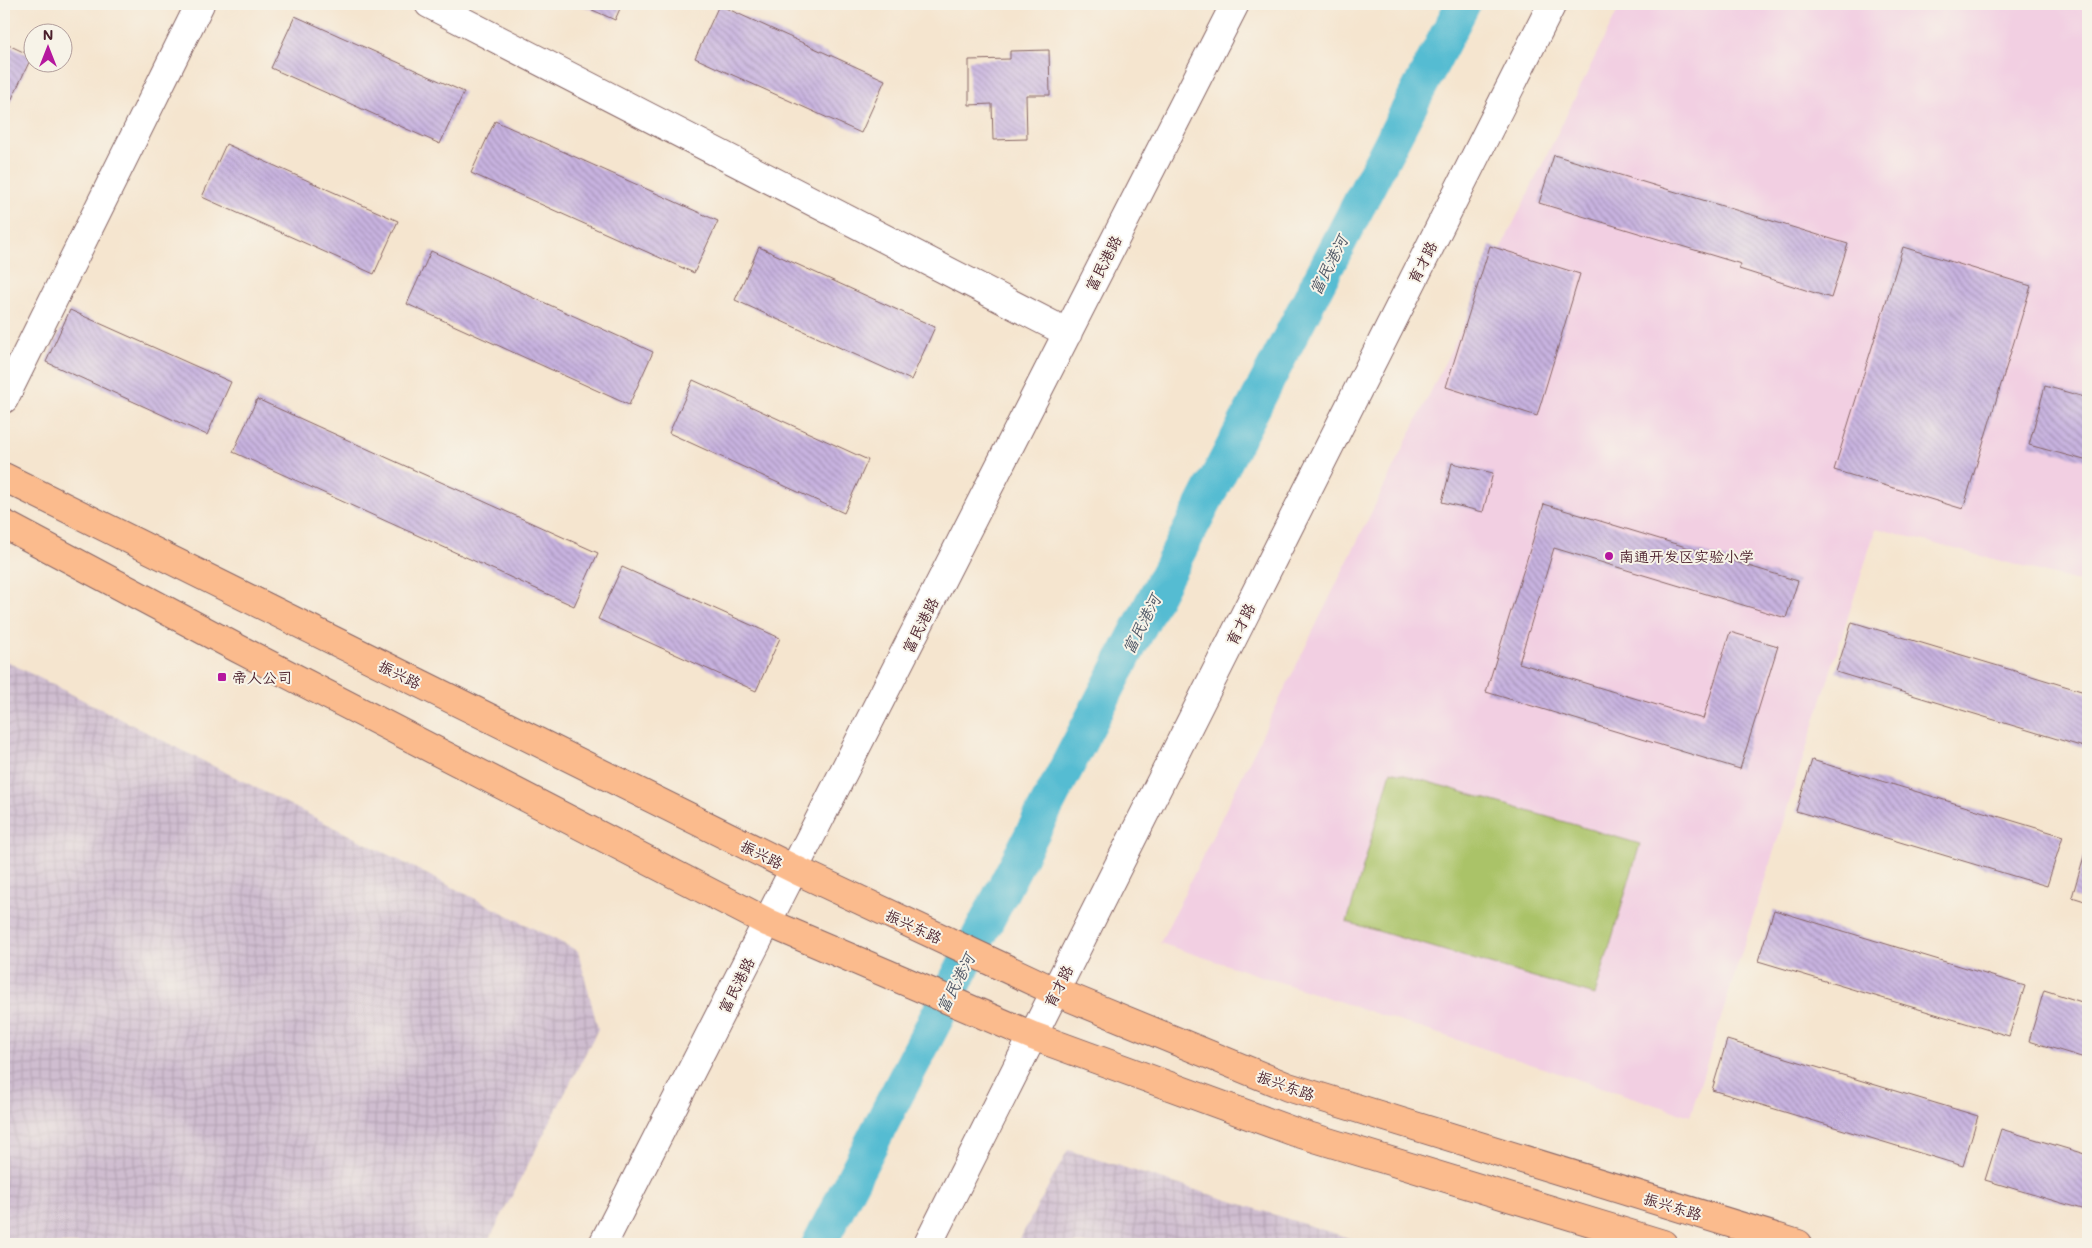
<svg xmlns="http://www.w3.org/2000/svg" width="2092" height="1248" font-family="Mali,'LXGW WenKai TC',sans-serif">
	<defs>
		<pattern id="industrial-grid" width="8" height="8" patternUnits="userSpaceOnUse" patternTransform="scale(1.25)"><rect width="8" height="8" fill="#cfbdd0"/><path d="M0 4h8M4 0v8" fill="none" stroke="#b3a2b3"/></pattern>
		<pattern id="building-back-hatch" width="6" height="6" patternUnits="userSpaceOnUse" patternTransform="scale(1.25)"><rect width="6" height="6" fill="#c8b3e0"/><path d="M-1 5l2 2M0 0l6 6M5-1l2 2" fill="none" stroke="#a491b6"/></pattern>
	</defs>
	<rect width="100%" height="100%" fill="#f7f3e8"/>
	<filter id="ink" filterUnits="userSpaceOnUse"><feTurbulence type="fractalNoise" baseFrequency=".02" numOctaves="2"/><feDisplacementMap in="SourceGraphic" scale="10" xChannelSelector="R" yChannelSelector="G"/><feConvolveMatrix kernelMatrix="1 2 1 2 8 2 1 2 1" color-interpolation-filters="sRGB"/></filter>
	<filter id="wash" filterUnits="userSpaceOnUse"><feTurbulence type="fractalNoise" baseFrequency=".0096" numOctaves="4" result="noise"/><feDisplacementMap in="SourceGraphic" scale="20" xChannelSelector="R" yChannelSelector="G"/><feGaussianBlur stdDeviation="1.12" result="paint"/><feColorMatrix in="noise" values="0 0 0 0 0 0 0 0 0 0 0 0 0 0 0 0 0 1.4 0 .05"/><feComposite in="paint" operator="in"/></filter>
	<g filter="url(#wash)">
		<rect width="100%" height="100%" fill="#f5e5cf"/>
		<path fill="#f2cfe2" d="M 1621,4 L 2088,4 L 2088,584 L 1876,528 L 1690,1116 L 1160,943 Z"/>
		<path fill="url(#industrial-grid)" d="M 4,660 L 578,951 L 598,1029 L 487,1244 L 4,1244 Z
			M 1068,1150 L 1368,1244 L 1017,1244 Z"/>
		<path fill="#aac368" stroke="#7a714a" d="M 1391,771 L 1640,844 L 1595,995 L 1347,922 Z"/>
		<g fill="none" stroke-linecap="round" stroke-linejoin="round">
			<path stroke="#54bcd2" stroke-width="35" d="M 819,1244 L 1463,4"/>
		</g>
		<g id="blocks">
			<path fill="url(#building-back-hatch)" d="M 579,4 L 622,4 L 615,20 Z
				M 719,5 L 885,80 L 861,133 L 695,58 Z
				M 295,16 L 464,92 L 440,144 L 271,68 Z
				M 4,43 L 32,56 L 8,107 L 4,105 Z
				M 1049,50 L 1050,95 L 1026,95 L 1027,139 L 993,140 L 992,104 L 969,105 L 969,60 L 1010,59 L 1010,51 Z
				M 495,121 L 718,221 L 694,273 L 471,173 Z
				M 226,144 L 398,221 L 374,274 L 202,197 Z
				M 1554,155 L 1848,244 L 1831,298 L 1739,269 L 1741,264 L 1539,203 Z
				M 1490,246 L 1580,274 L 1537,416 L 1446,387 Z
				M 759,247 L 935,327 L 911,380 L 735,300 Z
				M 1903,247 L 2031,286 L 1963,509 L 1834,470 Z
				M 431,251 L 653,352 L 629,405 L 407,304 Z
				M 70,310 L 231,382 L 207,435 L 46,362 Z
				M 693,380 L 868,460 L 844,513 L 669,433 Z
				M 2045,386 L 2088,398 L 2088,461 L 2029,445 Z
				M 257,399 L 598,553 L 574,606 L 233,452 Z
				M 1452,463 L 1493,473 L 1483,512 L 1442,502 Z
				M 1544,504 L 1798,581 L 1786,618 L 1554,548 L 1519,663 L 1703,719 L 1730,632 L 1778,646 L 1740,769 L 1486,692 Z
				M 622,567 L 780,638 L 756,691 L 598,619 Z
				M 1852,622 L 2088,693 L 2087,748 L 1836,672 Z
				M 1812,760 L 2063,836 L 2047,886 L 1796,811 Z
				M 2087,846 L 2088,847 L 2088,902 L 2072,897 Z
				M 1774,910 L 2025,986 L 2009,1036 L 1758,961 Z
				M 2044,990 L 2088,1004 L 2088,1059 L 2029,1041 Z
				M 1727,1040 L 1978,1116 L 1963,1166 L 1712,1090 Z
				M 2001,1129 L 2088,1155 L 2088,1211 L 1985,1180 Z"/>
		</g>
	</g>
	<g filter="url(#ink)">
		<use href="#blocks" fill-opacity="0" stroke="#866464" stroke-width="1"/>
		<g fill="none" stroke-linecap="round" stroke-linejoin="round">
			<g stroke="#866464" stroke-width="30">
				<path id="minor" d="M 429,4 L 1068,333
					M 4,399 L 200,4
					M 603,1244 L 1235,4
					M 928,1244 L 1552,4"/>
			</g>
			<g stroke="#866464" stroke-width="30">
				<path id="major" d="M 4,477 L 796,870 L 1052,990 L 1288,1087 L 1798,1244
					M 4,524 L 237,648 L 769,923 L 1033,1036 L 1295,1132 L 1663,1244"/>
			</g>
			<use href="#minor" stroke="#fff" stroke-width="28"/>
			<use href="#major" stroke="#fbbb8d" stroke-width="28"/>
		</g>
	</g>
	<g fill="#b5179e" stroke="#f7f3e8" stroke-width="2">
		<circle cx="1609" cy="556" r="5"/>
		<rect x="217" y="672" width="10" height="10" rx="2.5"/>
	</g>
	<g text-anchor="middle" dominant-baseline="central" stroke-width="4" stroke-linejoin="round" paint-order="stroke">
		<g font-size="15" fill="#4a1f2b" stroke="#f7f3e8">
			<text transform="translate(1422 262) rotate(-63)">育才路</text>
			<text transform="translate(1103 263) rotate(-63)">富民港路</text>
			<text transform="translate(1240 624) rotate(-63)">育才路</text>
			<text transform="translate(920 625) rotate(-63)">富民港路</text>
			<text transform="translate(400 674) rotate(26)">振兴路</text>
			<text transform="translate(762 854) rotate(26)">振兴路</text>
			<text transform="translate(914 926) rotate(25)">振兴东路</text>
			<text transform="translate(736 985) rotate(-63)">富民港路</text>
			<text transform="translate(1058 986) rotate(-63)">育才路</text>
			<text transform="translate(1286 1085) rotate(20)">振兴东路</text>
			<text transform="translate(1673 1206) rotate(17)">振兴东路</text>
		</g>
		<g font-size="15" fill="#4a1f2b" stroke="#f7f3e8" text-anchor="start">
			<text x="1619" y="556">南通开发区实验小学</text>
			<text x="232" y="677">帝人公司</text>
		</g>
		<g font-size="16" font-style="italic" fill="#4e5665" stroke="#f7f3e8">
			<text transform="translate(1328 265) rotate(-63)">富民港河</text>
			<text transform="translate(1141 624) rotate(-63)">富民港河</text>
			<text transform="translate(955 983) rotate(-63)">富民港河</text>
		</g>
	</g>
	<rect width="2092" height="1248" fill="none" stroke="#f7f3e8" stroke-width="20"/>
	<g transform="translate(48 48)"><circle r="24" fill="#f7f3e8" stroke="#b29e9c"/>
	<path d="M0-4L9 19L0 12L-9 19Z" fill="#b5179e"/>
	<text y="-8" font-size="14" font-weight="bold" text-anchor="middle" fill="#4a1f2b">N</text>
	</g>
</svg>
